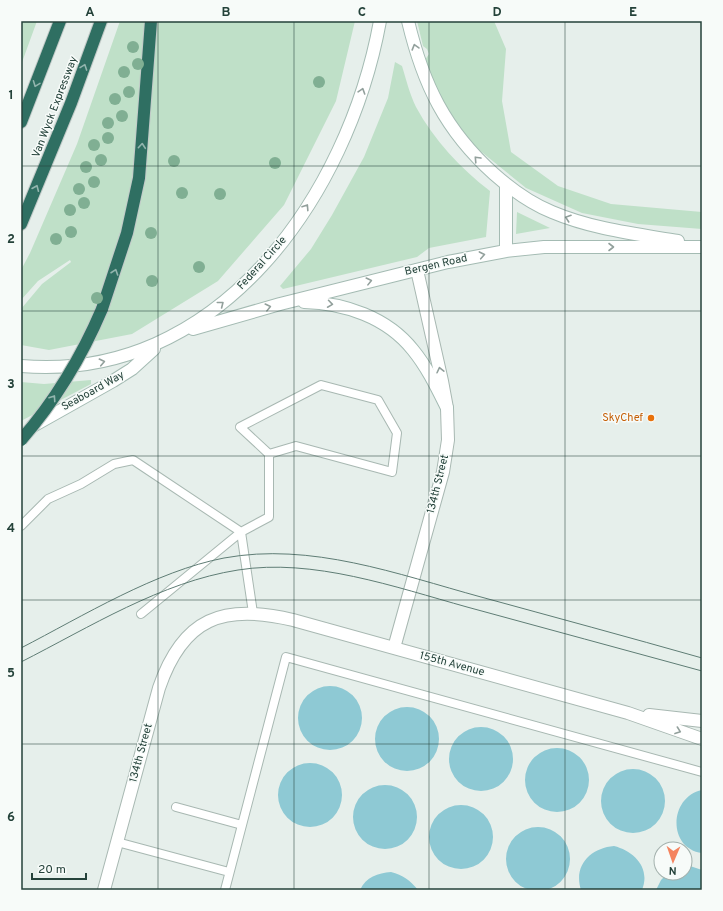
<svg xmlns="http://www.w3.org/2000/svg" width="723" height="911" font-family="Overpass,sans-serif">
	<rect width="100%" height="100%" fill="#e6efeb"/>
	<path fill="#bfe0c8" d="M 21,21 L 37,21 L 21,65 Z
		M 120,21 L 355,21 L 336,101 L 284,205 L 218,281 L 132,334 L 49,350 L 21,345 L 21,309 L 42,284 L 71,262 L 70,260 L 38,281 L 21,300 L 21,270 L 30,253 L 77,144 Z
		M 417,21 L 494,21 L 506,49 L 502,101 L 511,152 L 558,186 L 611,204 L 702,212 L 702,229 L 638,224 L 582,213 L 526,188 L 468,141 L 438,93 L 425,60 L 429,54 L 427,49 L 423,46 Z
		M 395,62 L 402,66 C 406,79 410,95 416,107 C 434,140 460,168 490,191 L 486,237 L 429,248 L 417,257 L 283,289 L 280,286 L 311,249 L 332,215 L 364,157 L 388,98 Z
		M 517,212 L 550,228 L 516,234 Z
		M 91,380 L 91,384 L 21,421 L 21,382 L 44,384 Z"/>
	<path fill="#8ec9d4" d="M298 718a32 32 0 1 1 64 0a32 32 0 1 1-64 0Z
		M375 739a32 32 0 1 1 64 0a32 32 0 1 1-64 0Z
		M449 759a32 32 0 1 1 64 0a32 32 0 1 1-64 0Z
		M525 780a32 32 0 1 1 64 0a32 32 0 1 1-64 0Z
		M278 795a32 32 0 1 1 64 0a32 32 0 1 1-64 0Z
		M601 801a32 32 0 1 1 64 0a32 32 0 1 1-64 0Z
		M353 817a32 32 0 1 1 64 0a32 32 0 1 1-64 0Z
		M 702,790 L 702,853 C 667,848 669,797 702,790 Z
		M429 837a32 32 0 1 1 64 0a32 32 0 1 1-64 0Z
		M506 859a32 32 0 1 1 64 0a32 32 0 1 1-64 0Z
		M 614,846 C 634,851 651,868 642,890 L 581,890 C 573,865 591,848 614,846 Z
		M 690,866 L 702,870 L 702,890 L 656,890 L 661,880 L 668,873 L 685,873 L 685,867 Z
		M 391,872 C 403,875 410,880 418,890 L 360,890 C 366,877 378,873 391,872 Z"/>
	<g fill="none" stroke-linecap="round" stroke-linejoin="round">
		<g stroke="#a8b8b2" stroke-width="10">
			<path id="lane" d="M 21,526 L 48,499 L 81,484 L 114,464 L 133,460 L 241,532 L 253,613
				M 141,614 L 241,532 L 269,517 L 269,454 L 240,427 L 321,385 L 378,400 L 397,433 L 392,472 L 296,446 L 269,454
				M 176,807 L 242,825
				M 117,842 L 229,872
				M 225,890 L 286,657 L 702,772"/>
		</g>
		<g stroke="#a8b8b2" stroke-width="14">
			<path id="street" d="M 394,648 L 443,472 L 448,440 L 447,408 L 442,381 L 417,270
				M 649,715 L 702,721
				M 104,890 L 159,688 C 183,618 223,603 293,620 L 628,713 L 702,739"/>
		</g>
		<g stroke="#a4bbb3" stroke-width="14">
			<path id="secondary" d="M 408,21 C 423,84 445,130 494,174 C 511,189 530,203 552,212 C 592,229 636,234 678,241
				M 506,251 L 506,185
				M 304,302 C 344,303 387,317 413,350 C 427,367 437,388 447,408
				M 193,329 L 280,304 L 448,262 L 506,251 L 544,247 L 702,247
				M 21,366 C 218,383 348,196 380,21
				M 33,426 L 113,381 L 132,369 L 154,349"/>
		</g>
		<g stroke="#c2cac8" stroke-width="14">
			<path id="highway" d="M 21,122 L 60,21
				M 21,224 L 71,103 L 101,21
				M 102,309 L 127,233 L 139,178 L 151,21"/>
		</g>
		<use href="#lane" stroke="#fff" stroke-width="8"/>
		<use href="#street" stroke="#fff" stroke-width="12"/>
		<use href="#secondary" stroke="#fff" stroke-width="12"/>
		<use href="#highway" stroke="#2f6f62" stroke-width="12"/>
		<path stroke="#5f7d75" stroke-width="1" d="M 21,648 C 83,616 156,571 224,558 C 311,542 397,574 481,597 C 554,617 628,637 702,658
			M 21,662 C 90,627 161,582 238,570 C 313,558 395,587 467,607 C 545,628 624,650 702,671"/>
		<g stroke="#c2cac8" stroke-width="14" stroke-linecap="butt">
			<path id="highway-bridge" d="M 21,440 C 55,401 82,356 102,309"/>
		</g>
		<use href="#highway-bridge" stroke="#2f6f62" stroke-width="12"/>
	</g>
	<g fill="#80af93">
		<circle cx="133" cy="47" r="6"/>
		<circle cx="138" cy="64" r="6"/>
		<circle cx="124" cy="72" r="6"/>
		<circle cx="319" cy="82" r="6"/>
		<circle cx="129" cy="92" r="6"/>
		<circle cx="115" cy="99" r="6"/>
		<circle cx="122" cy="116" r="6"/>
		<circle cx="108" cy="123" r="6"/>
		<circle cx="108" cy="138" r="6"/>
		<circle cx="94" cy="145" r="6"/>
		<circle cx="101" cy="160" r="6"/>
		<circle cx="174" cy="161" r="6"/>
		<circle cx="275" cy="163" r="6"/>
		<circle cx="86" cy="167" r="6"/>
		<circle cx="94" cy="182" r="6"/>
		<circle cx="79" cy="189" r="6"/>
		<circle cx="182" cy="193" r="6"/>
		<circle cx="220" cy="194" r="6"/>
		<circle cx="84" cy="203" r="6"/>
		<circle cx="70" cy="210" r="6"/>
		<circle cx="71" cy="232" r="6"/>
		<circle cx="151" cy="233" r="6"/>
		<circle cx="56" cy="239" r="6"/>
		<circle cx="199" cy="267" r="6"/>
		<circle cx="152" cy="281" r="6"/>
		<circle cx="97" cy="298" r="6"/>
	</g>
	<defs><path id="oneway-chevron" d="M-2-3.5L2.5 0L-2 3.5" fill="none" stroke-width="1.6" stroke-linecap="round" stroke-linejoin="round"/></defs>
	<g stroke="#92a09c">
		<use href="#oneway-chevron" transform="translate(415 47) rotate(-106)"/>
		<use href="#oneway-chevron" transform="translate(362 91) rotate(-72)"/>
		<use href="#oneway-chevron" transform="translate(477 159) rotate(-133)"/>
		<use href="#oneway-chevron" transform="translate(306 207) rotate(-57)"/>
		<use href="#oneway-chevron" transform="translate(568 218) rotate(-161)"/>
		<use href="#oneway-chevron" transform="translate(611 247)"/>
		<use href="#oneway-chevron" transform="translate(482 255) rotate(-11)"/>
		<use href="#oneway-chevron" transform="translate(369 281) rotate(-14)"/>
		<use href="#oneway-chevron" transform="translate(221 304) rotate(-38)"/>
		<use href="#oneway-chevron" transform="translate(330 304) rotate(8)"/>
		<use href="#oneway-chevron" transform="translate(268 307) rotate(-14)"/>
		<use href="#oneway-chevron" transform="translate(102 362) rotate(-12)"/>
		<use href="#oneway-chevron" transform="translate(440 370) rotate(-103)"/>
		<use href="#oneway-chevron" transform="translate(678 731) rotate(20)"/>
	</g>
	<g stroke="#93b5ae">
		<use href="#oneway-chevron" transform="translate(84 67) rotate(-70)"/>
		<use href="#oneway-chevron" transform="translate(36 84) rotate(111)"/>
		<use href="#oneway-chevron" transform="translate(142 146) rotate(-85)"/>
		<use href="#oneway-chevron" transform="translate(36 188) rotate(-67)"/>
		<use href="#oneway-chevron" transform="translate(115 272) rotate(-71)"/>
		<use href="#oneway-chevron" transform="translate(53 398) rotate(-56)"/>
	</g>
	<path fill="none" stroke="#24423a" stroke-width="1" stroke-opacity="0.55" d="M 158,21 L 158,890M 294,21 L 294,890M 429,21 L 429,890M 565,21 L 565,890M 21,166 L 702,166M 21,311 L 702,311M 21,456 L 702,456M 21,600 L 702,600M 21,744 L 702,744"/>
	<circle fill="#e8710a" stroke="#f7fbf9" stroke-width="1.5" cx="651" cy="418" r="4"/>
	<g text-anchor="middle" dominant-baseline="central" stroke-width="3" stroke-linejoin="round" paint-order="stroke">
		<g font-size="11" fill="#24423a" stroke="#f7fbf9">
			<text transform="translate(55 107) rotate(-69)">Van Wyck Expressway</text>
			<text transform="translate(262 263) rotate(-48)">Federal Circle</text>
			<text transform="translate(436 265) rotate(-13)">Bergen Road</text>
			<text transform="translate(93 391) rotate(-29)">Seaboard Way</text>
			<text transform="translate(438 484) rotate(-76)">134th Street</text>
			<text transform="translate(452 664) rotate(15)">155th Avenue</text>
			<text transform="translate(141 753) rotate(-75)">134th Street</text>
		</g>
		<g font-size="11" fill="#c56008" stroke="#f7fbf9" text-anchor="end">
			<text x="643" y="418">SkyChef</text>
		</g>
	</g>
	<rect width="723" height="911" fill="none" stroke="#f7fbf9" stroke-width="44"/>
	<g transform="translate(673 861) rotate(182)"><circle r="19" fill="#f7fbf9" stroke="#a3b1ad"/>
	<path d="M0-3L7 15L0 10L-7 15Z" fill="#f4845f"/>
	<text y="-6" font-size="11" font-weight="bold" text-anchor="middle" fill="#24423a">N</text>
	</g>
	<path d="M32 873v6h54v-6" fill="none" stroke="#24423a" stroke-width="2"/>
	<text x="38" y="873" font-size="12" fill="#24423a" stroke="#f7fbf9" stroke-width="3" paint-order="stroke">20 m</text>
	<rect x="22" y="22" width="679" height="867" fill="none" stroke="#24423a" stroke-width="1.5"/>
	<g font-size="13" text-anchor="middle" font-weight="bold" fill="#24423a">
		<text x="90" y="16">A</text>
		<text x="226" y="16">B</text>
		<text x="362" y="16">C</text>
		<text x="497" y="16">D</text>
		<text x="633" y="16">E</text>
		<text x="11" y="99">1</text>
		<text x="11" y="243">2</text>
		<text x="11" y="388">3</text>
		<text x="11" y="532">4</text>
		<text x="11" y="677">5</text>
		<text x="11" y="821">6</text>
	</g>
</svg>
